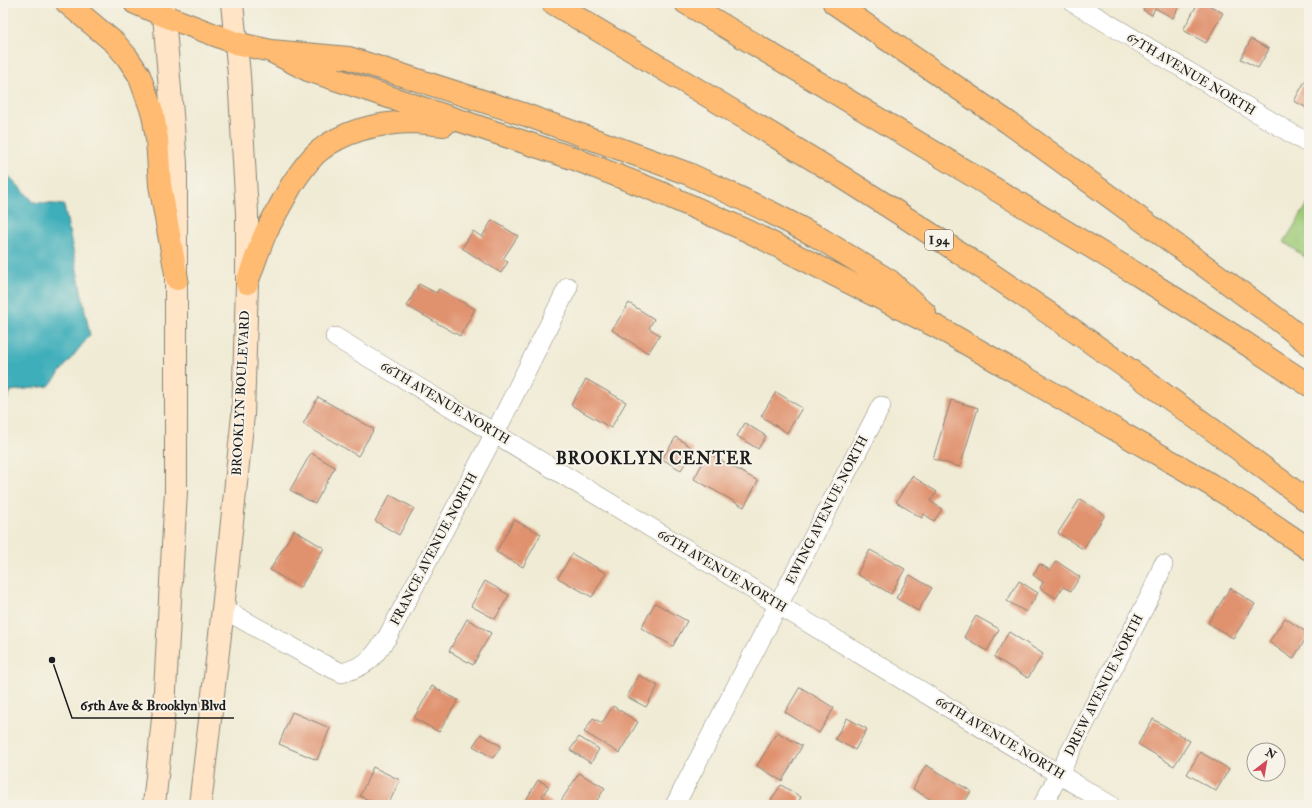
<svg xmlns="http://www.w3.org/2000/svg" width="1312" height="808" font-family="'IM FELL Double Pica',serif">
	<rect width="100%" height="100%" fill="#f7f3e8"/>
	<filter id="ink" filterUnits="userSpaceOnUse"><feTurbulence type="fractalNoise" baseFrequency=".025" numOctaves="2"/><feDisplacementMap in="SourceGraphic" scale="8" xChannelSelector="R" yChannelSelector="G"/><feConvolveMatrix kernelMatrix="1 2 1 2 8 2 1 2 1" color-interpolation-filters="sRGB"/></filter>
	<filter id="wash" filterUnits="userSpaceOnUse"><feTurbulence type="fractalNoise" baseFrequency=".012" numOctaves="4" result="noise"/><feDisplacementMap in="SourceGraphic" scale="16" xChannelSelector="R" yChannelSelector="G"/><feGaussianBlur stdDeviation="0.9" result="paint"/><feColorMatrix in="noise" values="0 0 0 0 0 0 0 0 0 0 0 0 0 0 0 0 0 1.4 0 .05"/><feComposite in="paint" operator="in"/></filter>
	<g filter="url(#wash)">
		<rect width="100%" height="100%" fill="#f0ebd4"/>
		<path fill="#9fcb78" stroke="#5e744a" d="M 1309,202 L 1309,260 L 1284,242 Z"/>
		<path fill="#3eaeba" stroke="#2d656b" d="M 3,171 L 5,172 L 34,202 L 64,205 L 90,335 L 49,386 L 11,391 L 3,408 Z"/>
		<g id="blocks">
			<path fill="#e0926e" d="M 1146,3 L 1181,3 L 1173,18 L 1155,8 L 1152,15 L 1143,10 Z
				M 1198,3 L 1205,3 L 1223,13 L 1206,43 L 1183,30 Z
				M 1251,39 L 1269,49 L 1258,68 L 1241,59 Z
				M 1309,74 L 1309,109 L 1294,101 Z
				M 492,220 L 518,236 L 503,259 L 508,262 L 501,273 L 462,248 L 473,231 L 482,237 Z
				M 419,284 L 436,293 L 439,289 L 475,309 L 460,336 L 407,306 Z
				M 629,303 L 654,319 L 649,328 L 660,335 L 648,353 L 612,330 Z
				M 586,379 L 626,402 L 611,428 L 571,405 Z
				M 776,392 L 802,408 L 787,433 L 761,416 Z
				M 318,397 L 374,429 L 358,456 L 303,424 Z
				M 951,400 L 978,408 L 960,467 L 933,459 Z
				M 745,423 L 766,436 L 758,449 L 737,436 Z
				M 676,437 L 694,449 L 681,470 L 662,459 Z
				M 311,453 L 335,467 L 315,504 L 290,490 Z
				M 708,453 L 758,481 L 744,507 L 694,479 Z
				M 912,476 L 937,492 L 930,501 L 942,509 L 934,521 L 924,514 L 922,518 L 896,502 Z
				M 390,495 L 414,508 L 399,535 L 375,521 Z
				M 1080,499 L 1105,515 L 1083,549 L 1058,533 Z
				M 514,520 L 541,534 L 523,567 L 496,552 Z
				M 294,530 L 324,548 L 300,588 L 270,570 Z
				M 870,550 L 905,569 L 891,594 L 857,574 Z
				M 572,554 L 606,573 L 592,597 L 558,578 Z
				M 1056,561 L 1080,577 L 1071,591 L 1063,587 L 1056,598 L 1040,588 L 1043,582 L 1033,575 L 1040,564 L 1050,570 Z
				M 910,575 L 932,588 L 918,611 L 896,598 Z
				M 485,581 L 509,595 L 495,619 L 471,606 Z
				M 1019,581 L 1038,593 L 1026,612 L 1007,601 Z
				M 1230,588 L 1255,604 L 1233,638 L 1208,623 Z
				M 655,603 L 687,621 L 673,646 L 641,628 Z
				M 976,616 L 999,629 L 987,651 L 964,637 Z
				M 1285,618 L 1309,634 L 1293,659 L 1269,642 Z
				M 467,619 L 491,633 L 473,665 L 449,651 Z
				M 1009,632 L 1043,654 L 1028,678 L 994,657 Z
				M 639,675 L 658,686 L 646,707 L 627,697 Z
				M 432,686 L 458,700 L 439,732 L 414,718 Z
				M 800,687 L 834,708 L 819,733 L 785,712 Z
				M 613,706 L 638,722 L 619,753 L 584,732 L 593,718 L 602,723 Z
				M 292,712 L 330,728 L 317,760 L 279,744 Z
				M 847,718 L 867,729 L 855,750 L 835,739 Z
				M 1153,719 L 1190,741 L 1174,766 L 1138,744 Z
				M 777,732 L 802,746 L 782,781 L 757,766 Z
				M 481,734 L 501,746 L 493,758 L 473,746 Z
				M 579,737 L 599,749 L 591,763 L 570,750 Z
				M 1200,752 L 1229,769 L 1216,791 L 1187,774 Z
				M 926,765 L 971,791 L 963,805 L 940,805 L 913,789 Z
				M 373,767 L 400,780 L 388,805 L 380,805 L 360,796 Z
				M 579,773 L 605,788 L 594,805 L 560,805 L 559,804 Z
				M 538,780 L 549,786 L 542,796 L 554,804 L 553,805 L 523,805 Z
				M 781,785 L 801,797 L 797,805 L 779,805 L 771,800 Z"/>
		</g>
	</g>
	<g filter="url(#ink)">
		<use href="#blocks" fill-opacity="0" stroke="#868478" stroke-width="1"/>
		<g fill="none" stroke-linecap="round" stroke-linejoin="round">
			<g stroke="#868478" stroke-width="20">
				<path id="street" d="M 1074,3 L 1309,144
					M 335,337 L 1110,805
					M 223,609 L 323,664 L 342,673 C 369,665 373,658 388,636 L 495,433 L 568,287
					M 675,805 L 881,406
					M 1043,805 L 1153,590 L 1163,565"/>
			</g>
			<g stroke="#868478" stroke-width="24">
				<path id="secondary" d="M 154,805 L 164,709 L 176,491 L 176,164 L 163,3
					M 200,805 L 223,609 L 243,415 L 247,283 L 247,213 L 239,75 L 232,3"/>
			</g>
			<g stroke="#868478" stroke-width="24">
				<path id="highway" d="M 67,3 L 115,43 L 127,57 L 139,75 L 153,114 L 157,139 L 160,185 L 177,279
					M 135,3 L 165,16 L 236,43 L 271,51 L 349,58 L 526,115 L 689,174 L 770,212 L 816,236 L 890,281 L 925,313
					M 553,3 C 649,61 746,118 842,177 C 1003,278 1158,387 1309,502
					M 686,3 L 1138,275 L 1242,341 L 1309,385
					M 834,3 L 1009,123 L 1276,318 L 1309,344
					M 271,51 L 308,70 L 575,159 L 659,192 L 748,231 L 943,330 L 1203,480 L 1246,506 L 1309,549
					M 247,283 C 253,266 259,248 266,232 C 274,216 283,201 291,186 C 299,174 308,160 319,151 C 345,130 378,123 411,122 C 422,122 433,124 444,125"/>
			</g>
			<use href="#street" stroke="#fff" stroke-width="19"/>
			<use href="#secondary" stroke="#ffe4c6" stroke-width="22"/>
			<use href="#highway" stroke="#febb71" stroke-width="22"/>
		</g>
	</g>
	<g text-anchor="middle" dominant-baseline="central" stroke-width="4" stroke-linejoin="round" paint-order="stroke">
		<rect fill="#f7f3e8" stroke="#5e5c59" stroke-width="1" x="925" y="230" width="28" height="20" rx="3"/>
		<g font-size="12" font-weight="bold" fill="#1c1c1c">
			<text x="939" y="240">I 94</text>
		</g>
		<g font-size="13" fill="#1c1c1c" stroke="#f7f3e8">
			<text transform="translate(1191 74) rotate(31)">67TH AVENUE NORTH</text>
			<text transform="translate(241 393) rotate(-87)">BROOKLYN BOULEVARD</text>
			<text transform="translate(445 403) rotate(31)">66TH AVENUE NORTH</text>
			<text transform="translate(827 510) rotate(-63)">EWING AVENUE NORTH</text>
			<text transform="translate(434 549) rotate(-62)">FRANCE AVENUE NORTH</text>
			<text transform="translate(722 571) rotate(31)">66TH AVENUE NORTH</text>
			<text transform="translate(1104 685) rotate(-63)">DREW AVENUE NORTH</text>
			<text transform="translate(1000 738) rotate(31)">66TH AVENUE NORTH</text>
		</g>
		<g font-size="17" font-weight="bold" letter-spacing="1" fill="#1c1c1c" stroke="#f7f3e8">
			<text x="654" y="458">BROOKLYN CENTER</text>
		</g>
	</g>
	<path fill="none" stroke="#1c1c1c" stroke-width="1.5" d="M52 660L72 718H234"/>
	<circle fill="#1c1c1c" stroke="#f7f3e8" stroke-width="1.5" cx="52" cy="660" r="4"/>
	<g font-size="14" text-anchor="middle" font-weight="bold" fill="#1c1c1c" stroke="#f7f3e8" stroke-width="4" stroke-linejoin="round" paint-order="stroke">
		<text x="153" y="710">65th Ave &amp; Brooklyn Blvd</text>
	</g>
	<rect width="1312" height="808" fill="none" stroke="#f7f3e8" stroke-width="16"/>
	<g transform="translate(1266 762) rotate(31)"><circle r="19" fill="#f7f3e8" stroke="#9f9d96"/>
	<path d="M0-3L7 15L0 10L-7 15Z" fill="#d1495b"/>
	<text y="-6" font-size="11" font-weight="bold" text-anchor="middle" fill="#1c1c1c">N</text>
	</g>
</svg>
